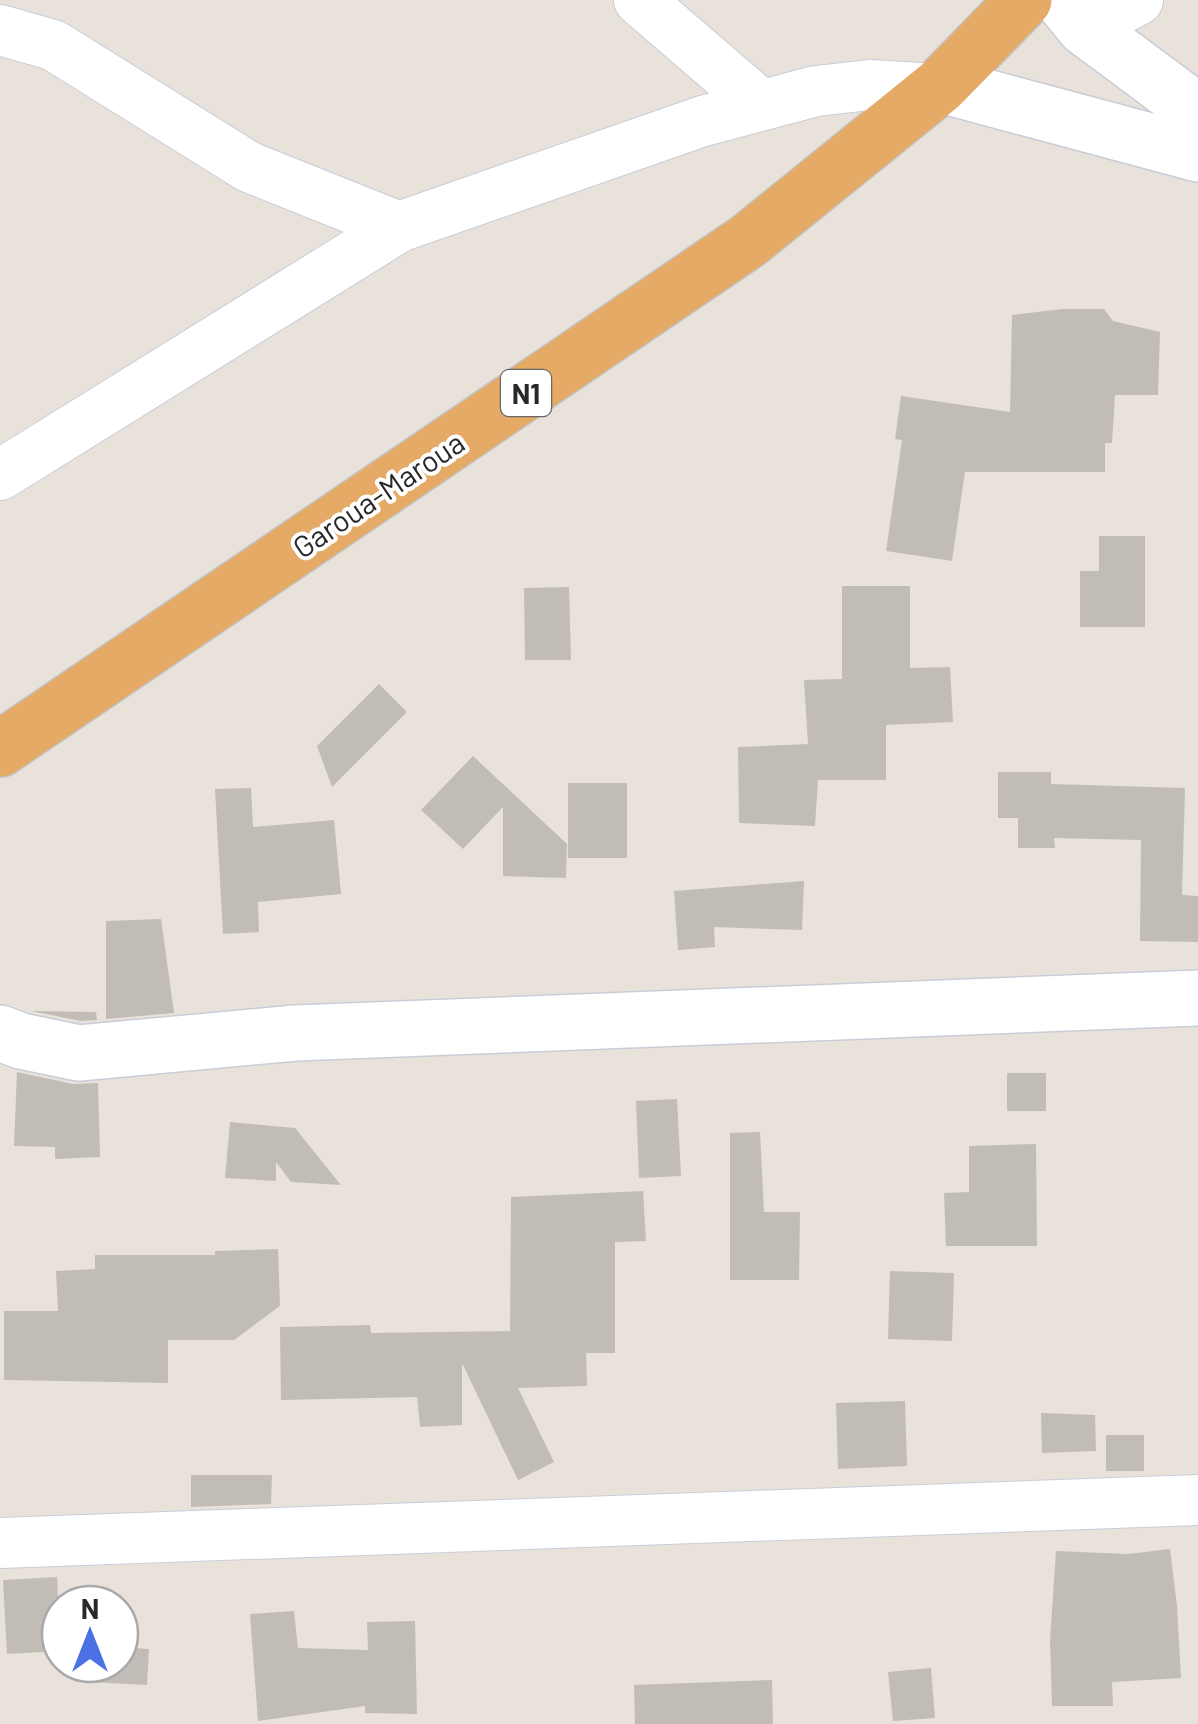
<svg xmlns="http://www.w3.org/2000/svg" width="1198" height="1724" font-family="Barlow,sans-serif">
	<rect width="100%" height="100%" fill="#e8e2db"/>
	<path fill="#c1bdb6" d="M 1062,309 L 1104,309 L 1113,321 L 1160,332 L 1158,395 L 1115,395 L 1112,443 L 1105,443 L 1105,472 L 965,472 L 952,561 L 886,551 L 902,440 L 895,439 L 901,396 L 1010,412 L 1012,315 Z
		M 1099,536 L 1145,536 L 1145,627 L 1080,627 L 1080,571 L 1099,571 Z
		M 842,586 L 910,586 L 910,668 L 950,667 L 953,722 L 886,725 L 886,780 L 818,780 L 815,826 L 739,823 L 738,747 L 808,744 L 804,680 L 842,679 Z
		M 569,587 L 571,660 L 525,660 L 524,588 Z
		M 379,684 L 407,712 L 332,787 L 317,746 Z
		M 473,756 L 567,844 L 566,878 L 503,876 L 503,807 L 463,849 L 421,810 Z
		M 998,772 L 1051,772 L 1051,784 L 1185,788 L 1182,895 L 1198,896 L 1198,942 L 1140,941 L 1141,840 L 1054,838 L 1055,848 L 1018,848 L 1018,818 L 998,818 Z
		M 568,783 L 627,783 L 627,858 L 568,858 Z
		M 251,788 L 253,827 L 334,820 L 341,894 L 258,902 L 259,932 L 223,934 L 215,789 Z
		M 804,881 L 802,930 L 714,927 L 715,947 L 678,950 L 674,891 Z
		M 161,919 L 174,1013 L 106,1019 L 106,921 Z
		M 31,1011 L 96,1012 L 97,1020 L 81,1021 Z
		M 17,1072 L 73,1084 L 98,1083 L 100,1157 L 55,1159 L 55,1147 L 14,1146 Z
		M 1007,1073 L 1046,1073 L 1046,1111 L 1007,1111 Z
		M 677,1099 L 681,1176 L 639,1178 L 636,1101 Z
		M 230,1122 L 295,1128 L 341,1185 L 291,1182 L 276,1162 L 276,1181 L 225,1178 Z
		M 760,1132 L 764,1212 L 800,1212 L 799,1280 L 730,1280 L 730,1133 Z
		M 1036,1144 L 1037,1246 L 946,1246 L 944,1193 L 969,1192 L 969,1146 Z
		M 643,1191 L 646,1241 L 615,1242 L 615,1353 L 586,1353 L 587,1386 L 518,1388 L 554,1462 L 518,1480 L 462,1363 L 462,1425 L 420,1427 L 417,1397 L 281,1400 L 280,1327 L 370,1325 L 371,1333 L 510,1331 L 511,1197 Z
		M 278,1249 L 280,1306 L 234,1340 L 168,1340 L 168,1383 L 4,1380 L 4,1311 L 58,1311 L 56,1271 L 95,1269 L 95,1255 L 215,1255 L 215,1251 Z
		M 890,1271 L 954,1273 L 952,1341 L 888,1339 Z
		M 905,1401 L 907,1466 L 838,1469 L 836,1403 Z
		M 1041,1413 L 1095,1415 L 1096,1451 L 1042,1453 Z
		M 1106,1435 L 1144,1435 L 1144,1471 L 1106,1471 Z
		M 191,1475 L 272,1475 L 271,1504 L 191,1507 Z
		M 1170,1549 L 1177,1606 L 1181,1678 L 1112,1682 L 1113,1706 L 1052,1706 L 1050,1640 L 1056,1551 L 1128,1554 Z
		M 57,1577 L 60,1651 L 7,1654 L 3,1580 Z
		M 294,1611 L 298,1648 L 368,1650 L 367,1622 L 415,1621 L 417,1714 L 365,1713 L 365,1706 L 258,1721 L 250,1614 Z
		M 120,1647 L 149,1649 L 147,1685 L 90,1682 L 92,1664 L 120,1664 Z
		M 931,1668 L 935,1718 L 893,1721 L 888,1672 Z
		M 772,1680 L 773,1724 L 635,1724 L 634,1685 Z"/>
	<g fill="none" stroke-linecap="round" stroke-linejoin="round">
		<g stroke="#c9cdd8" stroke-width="52">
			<path id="minor" d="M 639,0 L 761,105
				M 1085,28 L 1138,0
				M 0,30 L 53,45 L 249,167 L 399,227
				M 0,475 L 399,227 L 703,121 L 816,91 L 870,85 L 936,89
				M 0,1543 L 1198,1500"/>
		</g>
		<g stroke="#c9cdd8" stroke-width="58">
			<path id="secondary" d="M 1062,0 L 1085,28 L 1198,112
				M 941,85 L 1198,154
				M 0,1033 L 21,1041 L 79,1053 L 295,1033 L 1198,998"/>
		</g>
		<g stroke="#c3c3c3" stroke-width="58">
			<path id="trunk" d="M 0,749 L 748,241 L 941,85 L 1024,0"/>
		</g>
		<use href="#minor" stroke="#fff" stroke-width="50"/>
		<use href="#secondary" stroke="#fff" stroke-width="55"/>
		<use href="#trunk" stroke="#e5aa66" stroke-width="55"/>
	</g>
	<g text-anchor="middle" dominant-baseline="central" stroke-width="8" stroke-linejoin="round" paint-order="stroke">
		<rect fill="#fff" stroke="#686868" stroke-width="2.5" x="501" y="370" width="50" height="46" rx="8"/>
		<g font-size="28" font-weight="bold" fill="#282828">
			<text x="526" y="393">N1</text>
		</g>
		<g font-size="30" fill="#282828" stroke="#fff">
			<text transform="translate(378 494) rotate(-34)">Garoua-Maroua</text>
		</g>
	</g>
	<g transform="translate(90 1634)"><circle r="48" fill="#ffffff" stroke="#a9a9a9" stroke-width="2.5"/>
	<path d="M0-8L18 38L0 25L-18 38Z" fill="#4c71e4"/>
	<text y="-15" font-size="28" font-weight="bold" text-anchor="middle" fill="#282828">N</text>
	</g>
</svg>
